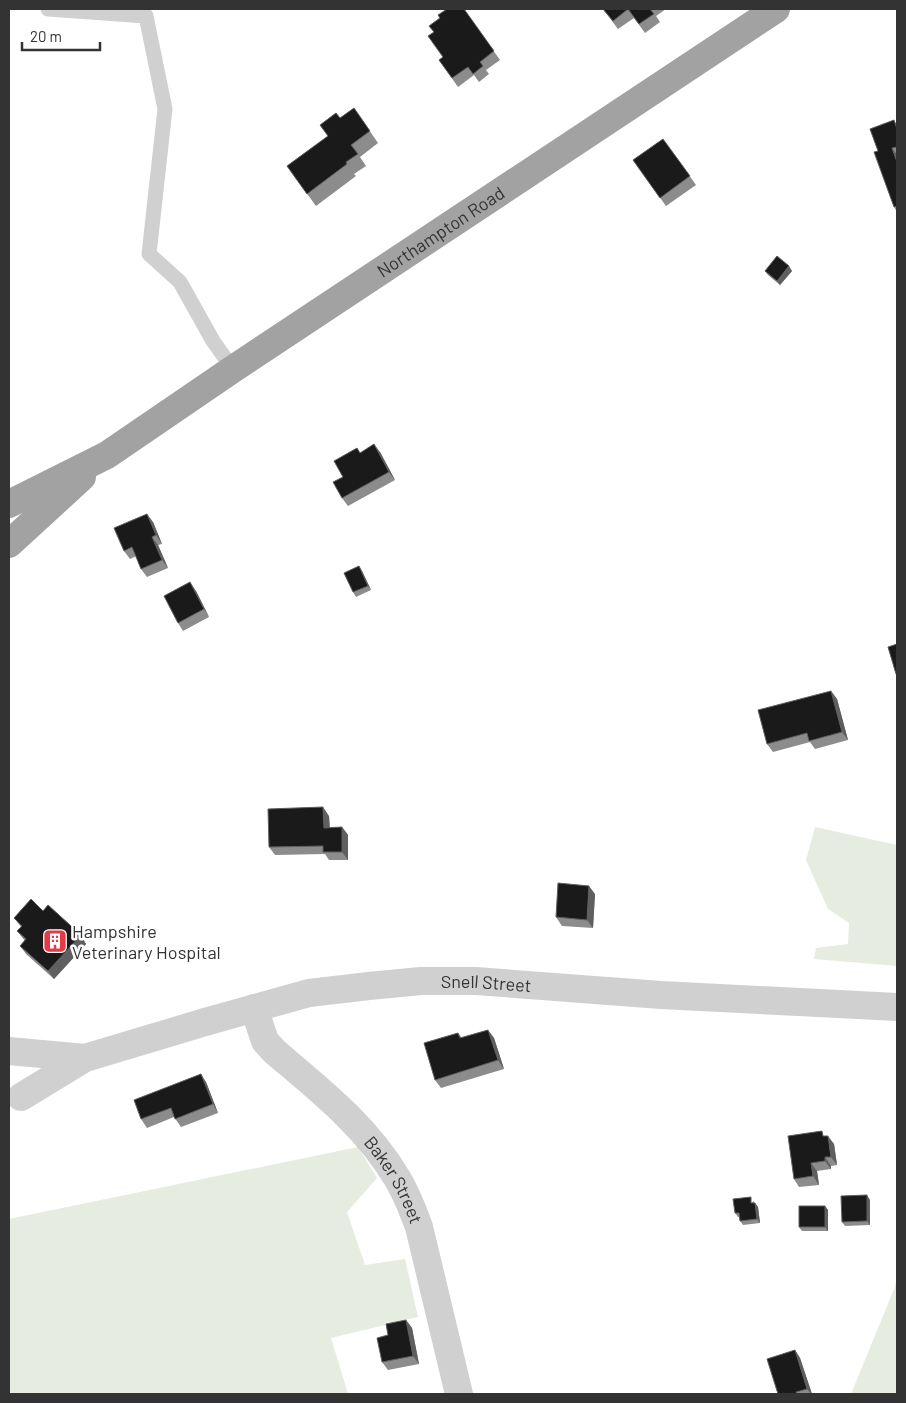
<svg xmlns="http://www.w3.org/2000/svg" width="906" height="1403" font-family="Barlow,sans-serif">
	<rect width="100%" height="100%" fill="#fff"/>
	<path fill="#e6ecdf" d="M 815,827 L 897,845 L 897,966 L 814,959 L 816,948 L 848,944 L 849,923 L 828,909 L 806,860 Z
		M 358,1147 L 377,1178 L 347,1212 L 365,1265 L 405,1259 L 418,1317 L 331,1338 L 348,1394 L 9,1394 L 9,1219 Z
		M 897,1279 L 897,1394 L 851,1394 L 894,1289 Z"/>
	<g fill="none" stroke-linecap="round" stroke-linejoin="round">
		<path stroke="#d0d0d0" stroke-width="15" d="M 48,9 L 146,16 L 165,109 L 149,254 L 180,282 L 213,341 L 233,369"/>
		<g stroke="#d0d0d0" stroke-width="28">
			<path id="s1" d="M 254,1008 L 265,1041 L 275,1052 C 320,1090 367,1127 397,1178 C 407,1194 413,1211 419,1227 L 459,1394"/>
			<path d="M 9,1051 L 85,1058"/>
			<path id="s2" d="M 21,1097 L 85,1058 L 205,1022 L 309,993 L 369,986 L 421,981 L 476,981 L 661,995 L 897,1007"/>
		</g>
		<g stroke="#a2a2a2" stroke-width="28">
			<path id="s3" d="M 9,504 L 107,455 L 233,369 L 776,9"/>
			<path d="M 9,544 L 82,477"/>
		</g>
	</g>
	<path fill="#8c8c8c" d="M 464,9 L 500,60 L 486,70 L 489,74 L 479,82 L 474,75 L 458,87 L 439,60 L 443,57 L 434,32 Z
		M 603,9 L 666,9 L 656,16 L 660,22 L 645,33 L 634,18 L 618,29 Z
		M 354,108 L 378,143 L 360,157 L 366,166 L 354,174 L 356,176 L 316,206 L 287,166 L 328,136 L 340,118 Z
		M 894,120 L 897,125 L 897,212 L 894,207 L 878,151 Z
		M 663,139 L 696,185 L 666,206 L 633,160 Z
		M 765,271 L 792,271 L 780,285 L 768,275 Z
		M 380,452 L 395,480 L 348,506 L 342,498 L 343,477 L 360,453 Z
		M 153,522 L 162,544 L 158,545 L 168,568 L 147,577 L 141,569 L 136,556 L 130,559 L 124,551 Z
		M 359,566 L 362,571 L 371,590 L 356,597 L 353,592 Z
		M 196,591 L 209,617 L 183,631 L 178,623 Z
		M 831,691 L 837,699 L 848,740 L 815,749 L 810,742 L 773,752 L 767,744 Z
		M 329,816 L 330,828 L 342,827 L 348,835 L 348,860 L 329,860 L 325,854 L 275,855 L 269,847 Z
		M 595,894 L 593,928 L 562,926 L 556,917 Z
		M 43,911 L 86,944 L 54,979 L 26,954 L 20,946 L 25,941 L 17,931 L 21,927 L 14,918 Z
		M 488,1030 L 494,1038 L 504,1069 L 441,1088 L 435,1080 L 458,1033 L 462,1038 Z
		M 206,1082 L 218,1113 L 181,1127 L 174,1117 L 147,1128 L 141,1119 Z
		M 825,1136 L 834,1144 L 837,1165 L 831,1166 L 831,1169 L 817,1171 L 819,1185 L 799,1187 L 794,1179 Z
		M 870,1200 L 870,1225 L 845,1226 L 842,1222 Z
		M 754,1201 L 754,1203 L 755,1203 L 758,1207 L 760,1223 L 743,1225 L 740,1221 L 739,1217 L 738,1217 L 735,1213 Z
		M 825,1206 L 828,1210 L 828,1231 L 802,1231 L 799,1227 Z
		M 406,1320 L 412,1328 L 419,1364 L 388,1370 L 382,1362 L 388,1335 Z
		M 795,1350 L 800,1358 L 812,1394 L 778,1394 Z"/>
	<path fill="#5f5f5f" d="M 892,148 L 897,155 L 897,162 Z
		M 789,266 L 792,271 L 780,285 L 777,281 Z
		M 374,444 L 380,452 L 395,480 L 389,472 Z
		M 147,514 L 153,522 L 162,544 L 156,535 Z
		M 152,537 L 158,545 L 168,568 L 162,560 Z
		M 359,566 L 362,571 L 371,590 L 368,586 Z
		M 190,582 L 196,591 L 209,617 L 204,609 Z
		M 831,691 L 837,699 L 848,740 L 842,732 Z
		M 323,807 L 329,816 L 330,836 L 324,828 Z
		M 342,827 L 348,835 L 348,860 L 342,852 Z
		M 589,886 L 595,894 L 593,928 L 587,920 Z
		M 81,935 L 86,944 L 54,979 L 48,971 Z
		M 488,1030 L 494,1038 L 504,1069 L 498,1060 Z
		M 201,1074 L 206,1082 L 218,1113 L 213,1104 Z
		M 828,1136 L 834,1144 L 837,1165 L 831,1157 Z
		M 825,1157 L 831,1166 L 831,1169 L 825,1161 Z
		M 811,1163 L 817,1171 L 819,1185 L 813,1176 Z
		M 867,1195 L 870,1200 L 870,1225 L 867,1221 Z
		M 755,1203 L 758,1207 L 760,1223 L 757,1219 Z
		M 825,1206 L 828,1210 L 828,1231 L 825,1227 Z
		M 406,1320 L 412,1328 L 419,1364 L 413,1356 Z
		M 795,1350 L 800,1358 L 812,1394 L 811,1394 L 807,1389 Z"/>
	<path fill="#1a1a1a" stroke="#5f5f5f" d="M 447,9 L 464,9 L 494,51 L 480,62 L 483,66 L 473,74 L 468,67 L 452,78 L 439,60 L 443,57 L 428,36 L 434,32 L 429,26 L 440,18 L 438,15 Z
		M 603,9 L 650,9 L 654,14 L 639,24 L 628,9 L 613,21 Z
		M 354,108 L 370,131 L 351,145 L 358,154 L 346,162 L 347,164 L 307,194 L 287,166 L 328,136 L 320,125 L 336,113 L 340,118 Z
		M 894,120 L 897,129 L 897,147 L 892,148 L 897,162 L 897,206 L 894,207 L 874,152 L 878,151 L 870,129 Z
		M 663,139 L 690,176 L 660,198 L 633,160 Z
		M 777,256 L 789,266 L 777,281 L 765,271 Z
		M 374,444 L 389,472 L 342,498 L 333,482 L 343,477 L 334,461 L 357,448 L 360,453 Z
		M 147,514 L 156,535 L 152,537 L 162,560 L 141,569 L 132,547 L 124,551 L 114,528 Z
		M 359,566 L 368,586 L 353,592 L 344,573 Z
		M 190,582 L 204,609 L 178,623 L 164,596 Z
		M 897,644 L 897,674 L 896,674 L 888,647 Z
		M 831,691 L 842,732 L 809,741 L 807,733 L 767,744 L 758,710 Z
		M 323,807 L 324,828 L 342,827 L 342,852 L 323,852 L 323,846 L 269,847 L 268,809 Z
		M 558,883 L 589,886 L 587,920 L 556,917 Z
		M 31,899 L 43,911 L 48,905 L 81,935 L 48,971 L 20,946 L 26,939 L 17,931 L 22,926 L 14,918 Z
		M 488,1030 L 498,1060 L 435,1080 L 424,1043 L 458,1033 L 460,1038 Z
		M 201,1074 L 213,1104 L 175,1119 L 171,1108 L 141,1119 L 134,1100 Z
		M 822,1131 L 823,1136 L 828,1136 L 831,1157 L 825,1157 L 825,1161 L 811,1163 L 813,1176 L 794,1179 L 788,1136 Z
		M 867,1195 L 867,1221 L 842,1222 L 841,1196 Z
		M 751,1197 L 751,1203 L 755,1203 L 757,1219 L 740,1221 L 739,1213 L 735,1213 L 733,1199 Z
		M 799,1206 L 825,1206 L 825,1227 L 799,1227 Z
		M 406,1320 L 413,1356 L 382,1362 L 377,1338 L 388,1335 L 386,1324 Z
		M 795,1350 L 807,1389 L 796,1392 L 797,1394 L 778,1394 L 767,1359 Z"/>
	<defs>
		<g id="building-square" transform="scale(1.25)"><rect x="-9" y="-9" width="18" height="18" rx="4" fill="#e63946" stroke="#fff"/><path d="M-4-6H4V6H1V3H-1V6H-4ZM-2.5-4.3h1.7v1.8h-1.7ZM.8-4.3h1.7v1.8H.8ZM-2.5-1h1.7V.8h-1.7ZM.8-1h1.7V.8H.8Z" fill="#fff"/></g>
	</defs>
	<g fill-rule="evenodd">
		<use href="#building-square" x="55" y="941"/>
	</g>
	<g text-anchor="middle" dominant-baseline="central" stroke-width="5" stroke-linejoin="round" paint-order="stroke">
		<g font-size="18" fill="#333" stroke="#fff">
			<text stroke="none"><textPath href="#s3" startOffset="511">Northampton Road</textPath></text>
			<text stroke="none"><textPath href="#s2" startOffset="486">Snell Street</textPath></text>
			<text stroke="none"><textPath href="#s1" startOffset="226">Baker Street</textPath></text>
		</g>
		<g font-size="18" fill="#333" stroke="#fff" text-anchor="start">
			<text x="72" y="931">Hampshire<tspan x="72" dy="21">Veterinary Hospital</tspan></text>
		</g>
	</g>
	<rect width="906" height="1403" fill="none" stroke="#333333" stroke-width="20"/>
	<path d="M22 42v8h78v-8" fill="none" stroke="#333333" stroke-width="2.5"/>
	<text x="30" y="42" font-size="15" fill="#333333" stroke="#ffffff" stroke-width="4" paint-order="stroke">20 m</text>
</svg>
